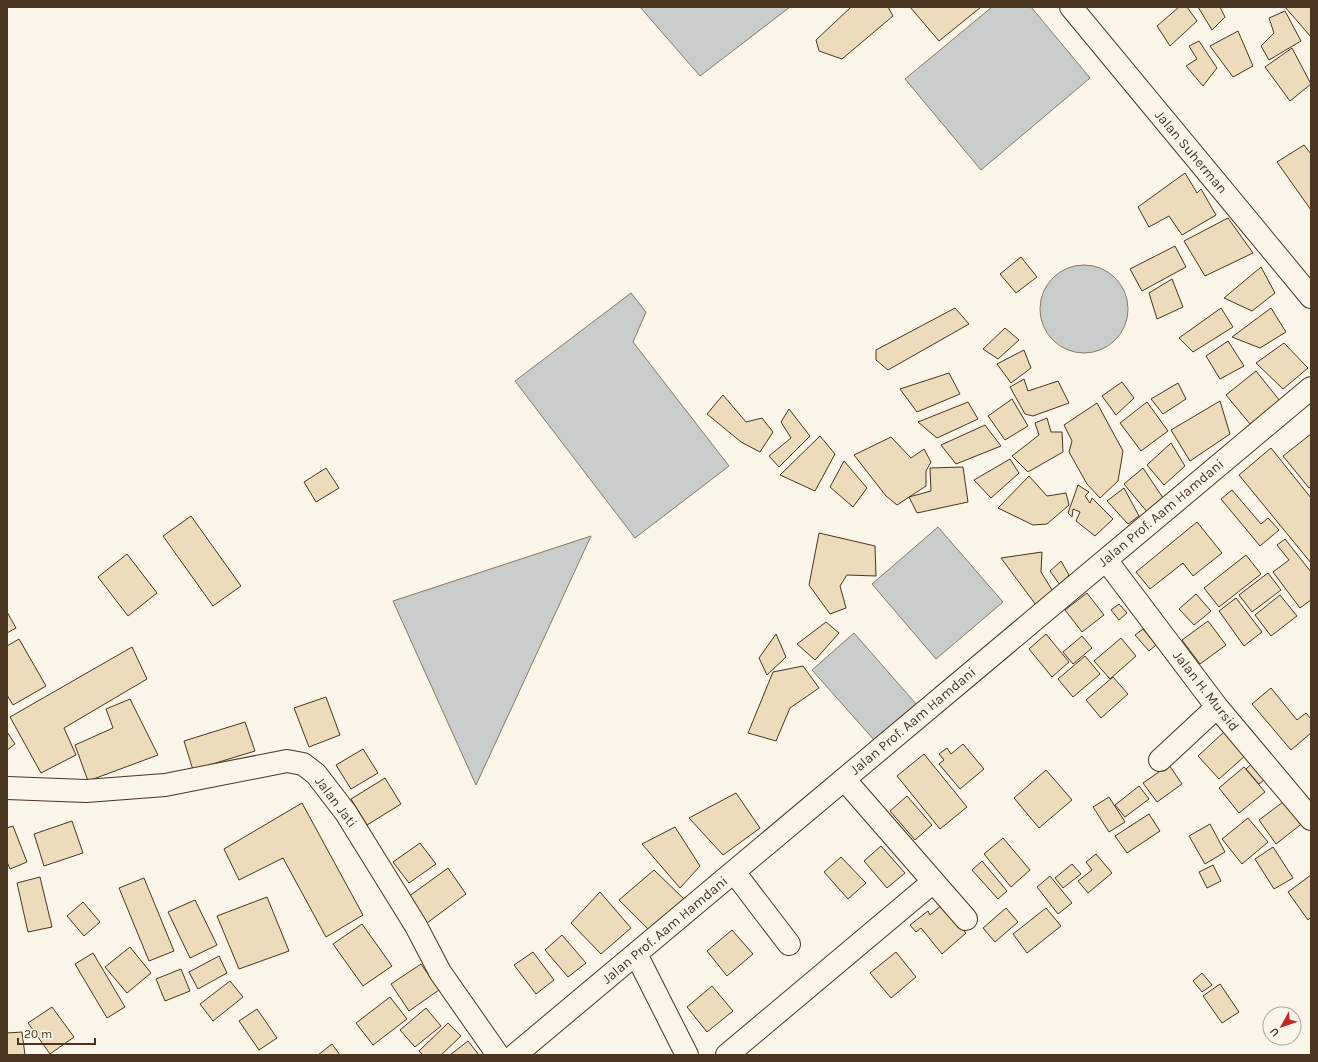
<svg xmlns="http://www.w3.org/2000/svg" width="1318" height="1062" font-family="Karla,sans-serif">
	<rect width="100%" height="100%" fill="#fbf6e9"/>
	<path fill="#c9cecd" stroke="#887966" d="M 640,7 L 790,7 L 700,76 Z
		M 992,7 L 1031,7 L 1090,78 L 981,170 L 905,79 Z
		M1040 309a44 44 0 1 1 88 0a44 44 0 1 1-88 0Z
		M 631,293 L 646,312 L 633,342 L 729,466 L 635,538 L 515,381 Z
		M 938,527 L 1003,602 L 936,659 L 872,584 Z
		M 591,536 L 476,785 L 393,601 Z
		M 854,633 L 917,705 L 875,741 L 812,670 Z"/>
	<path fill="#ecdcbc" stroke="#4a3520" d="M 851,7 L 888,7 L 893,16 L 842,59 L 819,51 L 816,40 Z
		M 910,7 L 981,7 L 939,41 Z
		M 1179,7 L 1187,7 L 1197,21 L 1170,46 L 1157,26 Z
		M 1198,7 L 1220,7 L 1225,17 L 1212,30 Z
		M 1285,7 L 1311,7 L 1311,37 Z
		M 1285,11 L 1301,41 L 1269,60 L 1261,46 L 1274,33 L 1269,18 Z
		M 1238,31 L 1253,66 L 1233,77 L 1210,46 Z
		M 1199,41 L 1217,68 L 1203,86 L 1186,66 L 1197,59 L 1189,46 Z
		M 1292,48 L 1311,84 L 1290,101 L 1265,67 Z
		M 1304,145 L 1311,154 L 1311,210 L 1277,162 Z
		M 1185,173 L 1197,193 L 1201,189 L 1216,215 L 1182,235 L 1169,216 L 1149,227 L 1138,207 Z
		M 1228,218 L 1253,253 L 1205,276 L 1184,241 Z
		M 1175,246 L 1186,267 L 1142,291 L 1130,269 Z
		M 1021,257 L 1037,277 L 1016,293 L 1000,274 Z
		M 1261,267 L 1275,293 L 1252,311 L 1224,298 Z
		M 1172,279 L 1183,307 L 1157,319 L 1149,293 Z
		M 955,308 L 969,324 L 888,370 L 876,360 L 876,350 Z
		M 1221,308 L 1233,327 L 1193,352 L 1179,338 Z
		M 1271,308 L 1286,332 L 1260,348 L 1232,337 Z
		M 1005,328 L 1019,340 L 998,359 L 983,349 Z
		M 1228,341 L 1244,366 L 1220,379 L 1206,356 Z
		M 1284,343 L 1308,368 L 1283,389 L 1256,363 Z
		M 1024,350 L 1031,368 L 1011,383 L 997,364 Z
		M 1256,371 L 1280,401 L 1250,424 L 1226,395 Z
		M 949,373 L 960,394 L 917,412 L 900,389 Z
		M 1024,379 L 1028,391 L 1058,381 L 1069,403 L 1033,416 L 1025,414 L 1010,387 Z
		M 1122,382 L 1134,398 L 1116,415 L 1102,396 Z
		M 1178,383 L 1186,399 L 1163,414 L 1151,399 Z
		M 723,395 L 746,422 L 762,418 L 773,432 L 760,452 L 741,442 L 707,414 Z
		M 1012,399 L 1028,426 L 1005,440 L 988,416 Z
		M 1220,401 L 1230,434 L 1190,461 L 1171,430 Z
		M 968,402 L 978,419 L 937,438 L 918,422 Z
		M 1147,402 L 1168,431 L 1141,451 L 1120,423 Z
		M 1097,403 L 1123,451 L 1118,481 L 1100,498 L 1087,484 L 1069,452 L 1072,441 L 1064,425 Z
		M 789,409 L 810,436 L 779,467 L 769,456 L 791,438 L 781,422 Z
		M 1047,418 L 1051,432 L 1062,432 L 1063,452 L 1028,472 L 1012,456 L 1039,435 L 1035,423 Z
		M 985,425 L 1001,446 L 956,464 L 941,445 Z
		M 1311,434 L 1311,487 L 1309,488 L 1283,456 Z
		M 820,436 L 835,454 L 815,491 L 780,475 Z
		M 891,437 L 911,458 L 924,449 L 931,462 L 926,471 L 926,486 L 897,505 L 886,496 L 854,455 Z
		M 1171,443 L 1185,466 L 1164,485 L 1147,465 Z
		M 1271,448 L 1311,498 L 1311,563 L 1239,475 Z
		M 1010,459 L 1019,473 L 991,498 L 974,480 Z
		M 844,461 L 867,488 L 853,507 L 830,487 Z
		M 963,467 L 968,502 L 917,513 L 909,497 L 931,491 L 930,468 Z
		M 326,468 L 339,488 L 316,502 L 304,482 Z
		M 1143,468 L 1163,498 L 1148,513 L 1124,484 Z
		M 1029,476 L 1047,496 L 1066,493 L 1069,505 L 1047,524 L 1033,525 L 998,508 Z
		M 1078,485 L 1089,492 L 1085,496 L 1090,503 L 1092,498 L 1113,519 L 1095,536 L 1076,521 L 1080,512 L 1073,509 L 1072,517 L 1068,513 Z
		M 1124,488 L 1139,516 L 1128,524 L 1107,501 Z
		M 1232,490 L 1261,524 L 1268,518 L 1279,530 L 1260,546 L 1221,499 Z
		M 191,516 L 241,586 L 213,606 L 163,536 Z
		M 1197,522 L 1222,553 L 1193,576 L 1183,563 L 1150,589 L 1136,572 Z
		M 819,533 L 875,546 L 876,576 L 847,575 L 840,586 L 846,608 L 830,614 L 809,585 Z
		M 1285,539 L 1311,572 L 1311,600 L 1300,608 L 1273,572 L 1289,560 L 1277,545 Z
		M 1042,552 L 1041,572 L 1054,593 L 1036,605 L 1001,558 Z
		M 127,554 L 157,593 L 128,616 L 98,577 Z
		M 1246,555 L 1261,574 L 1219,607 L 1204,588 Z
		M 1061,561 L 1069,575 L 1060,585 L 1050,571 Z
		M 1268,573 L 1281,590 L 1252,612 L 1239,595 Z
		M 1087,593 L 1104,615 L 1082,632 L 1065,610 Z
		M 1196,594 L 1211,611 L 1194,625 L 1179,609 Z
		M 1280,595 L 1297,616 L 1271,636 L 1255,615 Z
		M 1236,598 L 1262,632 L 1244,646 L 1219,611 Z
		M 1119,604 L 1127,613 L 1119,620 L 1111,610 Z
		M 7,612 L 16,628 L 7,633 Z
		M 1208,621 L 1226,645 L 1200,664 L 1182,640 Z
		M 826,622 L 839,633 L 815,660 L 797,644 Z
		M 1143,629 L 1156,645 L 1149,651 L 1135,635 Z
		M 776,634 L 786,657 L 767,675 L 759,658 Z
		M 1046,634 L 1069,662 L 1052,677 L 1029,649 Z
		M 1082,636 L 1092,648 L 1073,664 L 1063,652 Z
		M 1121,638 L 1136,656 L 1110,679 L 1094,661 Z
		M 19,639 L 46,686 L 13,705 L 7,695 L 7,646 Z
		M 132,647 L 147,679 L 64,728 L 76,755 L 41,773 L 10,717 Z
		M 1085,656 L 1100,674 L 1073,697 L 1058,679 Z
		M 803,666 L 819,688 L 790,708 L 776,741 L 748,733 L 773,672 Z
		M 1113,677 L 1128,694 L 1101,718 L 1086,700 Z
		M 1271,688 L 1297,720 L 1306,713 L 1311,719 L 1311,733 L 1291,750 L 1252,704 Z
		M 326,697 L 340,735 L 309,747 L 294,708 Z
		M 130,699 L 158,755 L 88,781 L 75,745 L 113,728 L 106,709 Z
		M 245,722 L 255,751 L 193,770 L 184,741 Z
		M 1225,731 L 1246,755 L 1219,779 L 1198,756 Z
		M 7,732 L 15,744 L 7,750 Z
		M 963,744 L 984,769 L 960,789 L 939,764 L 944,760 L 939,754 L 947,748 L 951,754 Z
		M 363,749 L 378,773 L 351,789 L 336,765 Z
		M 924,754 L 967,807 L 940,829 L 897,776 Z
		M 1256,760 L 1269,776 L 1259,784 L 1246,769 Z
		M 1169,765 L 1182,784 L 1157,802 L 1143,783 Z
		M 1244,767 L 1265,792 L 1239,813 L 1219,788 Z
		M 1046,770 L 1072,800 L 1039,828 L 1014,798 Z
		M 385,778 L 401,804 L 367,825 L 351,799 Z
		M 1139,786 L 1149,799 L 1125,817 L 1115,805 Z
		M 736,793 L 760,828 L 723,855 L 689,818 Z
		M 907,796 L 932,825 L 915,840 L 890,811 Z
		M 1109,797 L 1125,822 L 1109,832 L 1093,807 Z
		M 1287,799 L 1304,822 L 1276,844 L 1259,820 Z
		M 302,803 L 363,915 L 326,937 L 283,858 L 239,880 L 224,849 Z
		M 1149,814 L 1160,831 L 1127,853 L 1115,836 Z
		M 1248,818 L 1268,842 L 1242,864 L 1222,839 Z
		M 72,821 L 83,853 L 44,866 L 34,834 Z
		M 1210,824 L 1225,852 L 1205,864 L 1189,836 Z
		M 13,826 L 27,862 L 10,869 L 7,862 L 7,828 Z
		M 675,827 L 700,866 L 680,888 L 642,844 Z
		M 1003,838 L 1030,870 L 1011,887 L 984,854 Z
		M 420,843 L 436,864 L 409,883 L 393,862 Z
		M 881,846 L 905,873 L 887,888 L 864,861 Z
		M 1273,847 L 1293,878 L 1274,889 L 1255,859 Z
		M 1096,854 L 1112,873 L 1088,893 L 1078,881 L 1092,870 L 1086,862 Z
		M 841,857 L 866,883 L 848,899 L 824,872 Z
		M 982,861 L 1007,891 L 998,899 L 972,870 Z
		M 1072,864 L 1081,874 L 1063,888 L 1055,878 Z
		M 1213,865 L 1221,881 L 1207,888 L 1199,872 Z
		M 448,868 L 466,894 L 427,923 L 408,897 Z
		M 654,870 L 684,899 L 650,931 L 619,900 Z
		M 1311,875 L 1311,917 L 1308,920 L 1288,892 Z
		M 1050,876 L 1072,903 L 1058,914 L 1037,887 Z
		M 40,877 L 52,927 L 28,932 L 17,883 Z
		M 144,878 L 174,951 L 149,961 L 119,888 Z
		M 600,892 L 631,928 L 601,954 L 571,923 Z
		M 267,897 L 289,951 L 239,969 L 217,916 Z
		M 195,900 L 217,945 L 190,958 L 168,912 Z
		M 83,902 L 100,922 L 84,936 L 67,916 Z
		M 942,905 L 966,933 L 942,954 L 921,928 L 916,932 L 910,925 L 928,911 L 930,915 Z
		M 1006,908 L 1018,922 L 995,942 L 983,928 Z
		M 1046,908 L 1061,926 L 1027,953 L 1013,934 Z
		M 362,924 L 392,966 L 363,986 L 333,944 Z
		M 732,930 L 753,954 L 727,976 L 707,951 Z
		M 562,935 L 586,963 L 568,977 L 545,950 Z
		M 130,947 L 151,973 L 127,993 L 105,967 Z
		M 533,952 L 554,980 L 536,994 L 514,965 Z
		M 896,952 L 916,977 L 891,998 L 870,973 Z
		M 93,953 L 125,1007 L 107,1018 L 75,964 Z
		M 219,956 L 227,973 L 198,989 L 189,972 Z
		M 421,964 L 439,990 L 409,1011 L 391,984 Z
		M 181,969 L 190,991 L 165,1001 L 156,979 Z
		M 1202,973 L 1212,985 L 1202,992 L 1193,981 Z
		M 230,981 L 243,997 L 213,1021 L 200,1004 Z
		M 1220,984 L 1239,1012 L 1222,1023 L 1203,996 Z
		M 712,986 L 733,1011 L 707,1032 L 687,1007 Z
		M 390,997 L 407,1019 L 373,1045 L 356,1023 Z
		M 52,1007 L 74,1037 L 50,1054 L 28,1023 Z
		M 426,1008 L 441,1026 L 415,1047 L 400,1030 Z
		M 257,1009 L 277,1038 L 259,1050 L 239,1021 Z
		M 448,1023 L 461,1036 L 441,1055 L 423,1055 L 419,1051 Z
		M 22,1032 L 25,1055 L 7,1055 L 7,1033 Z
		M 468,1041 L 479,1055 L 450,1055 Z
		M 332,1044 L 340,1055 L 318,1055 Z"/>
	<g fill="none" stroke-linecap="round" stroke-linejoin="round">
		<g stroke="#4a3520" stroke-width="24">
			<path id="street" d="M 1106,560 L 1217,707 L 1311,819
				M 1160,760 L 1217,707
				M 844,779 L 966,919
				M 7,788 L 86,791 L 165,785 L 287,761 L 303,764 L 316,774 L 346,813 L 416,926 L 440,972 L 498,1055
				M 734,872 L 789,944
				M 636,954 L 687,1055
				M 515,1055 L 1311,388
				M 727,1055 L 933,882"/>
		</g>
		<g stroke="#4a3520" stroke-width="24">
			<path id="primary" d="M 1071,7 L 1311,297"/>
		</g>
		<use href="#street" stroke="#fbf6e9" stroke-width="22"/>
		<use href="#primary" stroke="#fbf6e9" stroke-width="22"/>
	</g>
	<g text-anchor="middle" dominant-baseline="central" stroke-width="3" stroke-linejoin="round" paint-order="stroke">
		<g font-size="14" fill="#4a3520" stroke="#fbf6e9">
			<text transform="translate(1191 152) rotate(50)">Jalan Suherman</text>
			<text transform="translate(1161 513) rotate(-40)">Jalan Prof. Aam Hamdani</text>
			<text transform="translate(1206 691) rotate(52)">Jalan H. Mursid</text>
			<text transform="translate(913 721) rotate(-40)">Jalan Prof. Aam Hamdani</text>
			<text transform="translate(336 802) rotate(53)">Jalan Jati</text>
			<text transform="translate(665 930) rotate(-40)">Jalan Prof. Aam Hamdani</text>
		</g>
	</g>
	<rect width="1318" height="1062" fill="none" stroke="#4a3520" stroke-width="16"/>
	<g transform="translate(1282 1026) rotate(230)"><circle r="19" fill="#fbf6e9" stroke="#b4a999"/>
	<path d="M0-3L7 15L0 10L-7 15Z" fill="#c62828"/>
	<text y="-6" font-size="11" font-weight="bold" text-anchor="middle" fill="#4a3520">U</text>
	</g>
	<path d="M18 1038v6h77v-6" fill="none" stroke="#4a3520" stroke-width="2"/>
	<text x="24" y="1038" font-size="12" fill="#4a3520" stroke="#fbf6e9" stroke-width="3" paint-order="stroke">20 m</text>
</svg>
